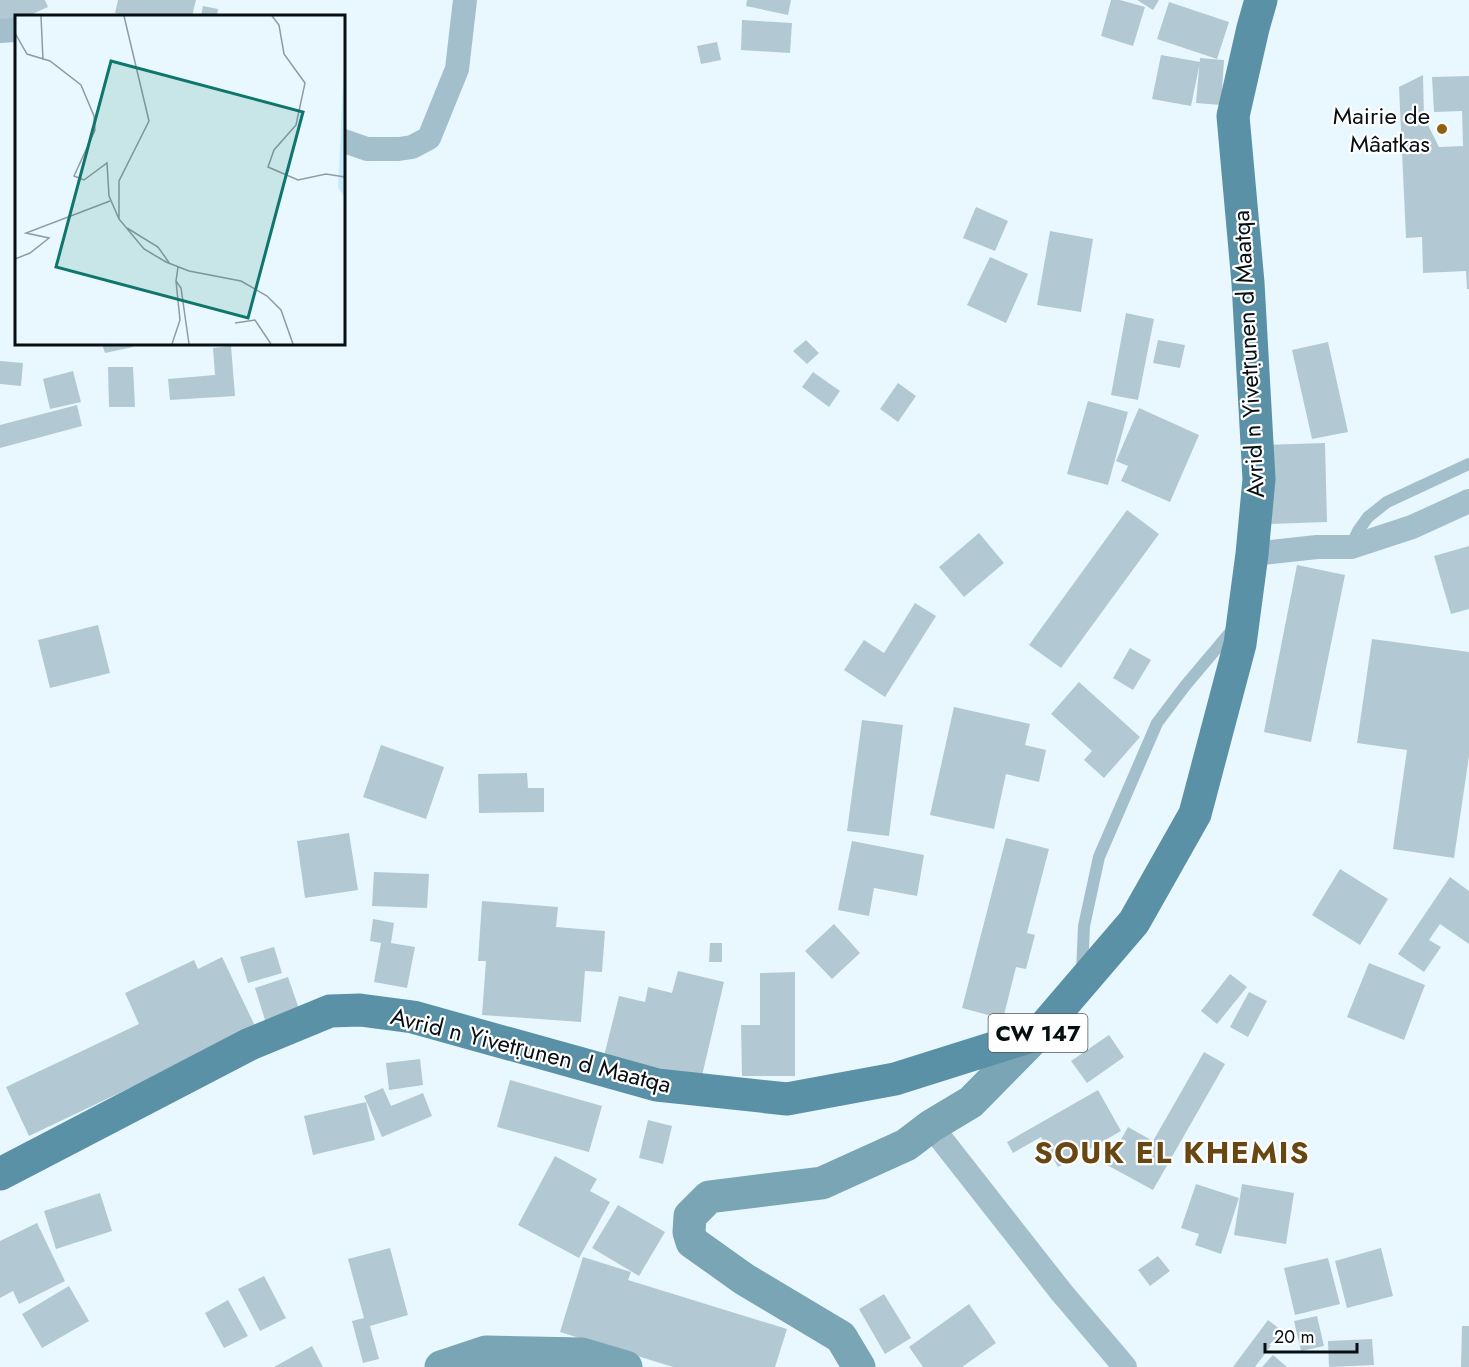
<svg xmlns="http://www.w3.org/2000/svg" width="1469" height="1367" font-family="Jost,sans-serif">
	<rect width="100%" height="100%" fill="#e9f8fe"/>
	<path fill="#b2c9d3" d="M 0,0 L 45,0 L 48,7 L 28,16 L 16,16 L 16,22 L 0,27 Z
		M 118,0 L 196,0 L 192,16 L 127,16 L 115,13 Z
		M 747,0 L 791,0 L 788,15 L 746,6 Z
		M 1111,0 L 1120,0 L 1145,7 L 1133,46 L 1101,36 Z
		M 1137,0 L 1159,0 L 1153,10 Z
		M 1169,2 L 1229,22 L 1217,59 L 1157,39 Z
		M 203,6 L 218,9 L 217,16 L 201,16 Z
		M 742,20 L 792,23 L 790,53 L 741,50 Z
		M 717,42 L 721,60 L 701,64 L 697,46 Z
		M 1161,55 L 1200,62 L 1191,106 L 1152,99 Z
		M 1200,58 L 1224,60 L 1221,105 L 1196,103 Z
		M 1423,75 L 1424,117 L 1439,147 L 1463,146 L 1462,111 L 1434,112 L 1432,77 L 1469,76 L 1469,289 L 1467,289 L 1466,271 L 1423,273 L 1422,237 L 1406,238 L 1399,87 Z
		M 976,207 L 1008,221 L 995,251 L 963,238 Z
		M 1050,231 L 1093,239 L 1081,312 L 1037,305 Z
		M 990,257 L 1028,274 L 1006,323 L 967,305 Z
		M 1126,313 L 1154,319 L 1138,400 L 1111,395 Z
		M 806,340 L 819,353 L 807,364 L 793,351 Z
		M 1158,340 L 1185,345 L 1180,368 L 1153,363 Z
		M 1328,342 L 1348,432 L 1312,439 L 1292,350 Z
		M 102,344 L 132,344 L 133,347 L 105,353 Z
		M 231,346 L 235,396 L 170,400 L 168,379 L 215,375 L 213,348 Z
		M 0,361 L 23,363 L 21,386 L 0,384 Z
		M 108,367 L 133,367 L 135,407 L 109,407 Z
		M 73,371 L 81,402 L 50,409 L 43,379 Z
		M 813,372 L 840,391 L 829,407 L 802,387 Z
		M 898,383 L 916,396 L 898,422 L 880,409 Z
		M 1088,401 L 1128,412 L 1108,485 L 1067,474 Z
		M 77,405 L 82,426 L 0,448 L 0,425 Z
		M 1139,408 L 1199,435 L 1170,502 L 1121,481 L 1128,466 L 1116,461 Z
		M 1325,443 L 1327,522 L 1269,524 L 1266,445 Z
		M 1127,510 L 1159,534 L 1061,668 L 1029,645 Z
		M 979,533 L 1004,563 L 964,597 L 939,567 Z
		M 1469,546 L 1469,609 L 1451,614 L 1434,556 Z
		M 1297,565 L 1345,575 L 1311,742 L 1264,732 Z
		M 915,603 L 936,616 L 885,697 L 844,670 L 864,640 L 884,653 Z
		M 98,625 L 110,673 L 50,688 L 38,640 Z
		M 1372,639 L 1469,652 L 1469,756 L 1454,858 L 1393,849 L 1407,750 L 1357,743 Z
		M 1130,648 L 1151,660 L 1133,690 L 1113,678 Z
		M 1079,682 L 1140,737 L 1104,778 L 1084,760 L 1092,751 L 1051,714 Z
		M 954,707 L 1030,724 L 1025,745 L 1046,750 L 1039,782 L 1006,774 L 994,829 L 930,815 Z
		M 862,720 L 903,725 L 889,836 L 847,831 Z
		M 381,745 L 444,767 L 426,819 L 363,797 Z
		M 527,773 L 528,788 L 544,788 L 544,812 L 479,813 L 478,774 Z
		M 349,833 L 358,890 L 305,898 L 297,841 Z
		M 1006,838 L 1049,849 L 1027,933 L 1035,935 L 1026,969 L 1016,967 L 1003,1019 L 962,1008 Z
		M 852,841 L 924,855 L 917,896 L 874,888 L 869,916 L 838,910 Z
		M 1340,869 L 1388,899 L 1360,945 L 1312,915 Z
		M 374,872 L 429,874 L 427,908 L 372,906 Z
		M 1450,877 L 1469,891 L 1469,944 L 1440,924 L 1429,940 L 1441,947 L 1424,972 L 1398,954 Z
		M 482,901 L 558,907 L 556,927 L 605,931 L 602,972 L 585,971 L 581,1022 L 482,1015 L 486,961 L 478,961 Z
		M 373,919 L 394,923 L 391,943 L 415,947 L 407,988 L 374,982 L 381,943 L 370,941 Z
		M 834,924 L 860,953 L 832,979 L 805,951 Z
		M 710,943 L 722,943 L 722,962 L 709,962 Z
		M 274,947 L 282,973 L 248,983 L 240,957 Z
		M 222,957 L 256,1028 L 29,1136 L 6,1087 L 139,1024 L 125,993 L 194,960 L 198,969 Z
		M 1369,963 L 1425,985 L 1404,1040 L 1347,1017 Z
		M 678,971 L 724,982 L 701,1080 L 604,1056 L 619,996 L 645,1002 L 648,987 L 672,993 Z
		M 795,972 L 795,1076 L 742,1076 L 741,1025 L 760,1025 L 760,973 Z
		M 1230,974 L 1247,987 L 1217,1024 L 1201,1011 Z
		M 288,977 L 299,1009 L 265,1020 L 255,988 Z
		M 1249,992 L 1267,1001 L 1248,1037 L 1230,1027 Z
		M 1109,1035 L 1124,1057 L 1087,1083 L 1071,1061 Z
		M 1204,1052 L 1225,1064 L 1153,1190 L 1107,1165 L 1128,1127 L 1153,1141 Z
		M 420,1059 L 423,1085 L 389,1090 L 386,1063 Z
		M 510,1080 L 602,1106 L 589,1152 L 497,1127 Z
		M 383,1088 L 391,1106 L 423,1093 L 432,1116 L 382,1137 L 364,1096 Z
		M 1098,1090 L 1121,1131 L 1058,1167 L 1041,1137 L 1013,1153 L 1007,1142 Z
		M 366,1102 L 375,1140 L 313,1155 L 304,1116 Z
		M 648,1120 L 672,1126 L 663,1164 L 639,1158 Z
		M 555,1156 L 597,1179 L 590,1191 L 610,1202 L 579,1258 L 518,1225 Z
		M 1196,1184 L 1239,1198 L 1221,1254 L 1195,1245 L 1199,1234 L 1181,1228 Z
		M 1242,1184 L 1294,1193 L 1286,1244 L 1234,1235 Z
		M 100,1193 L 112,1231 L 56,1249 L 44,1211 Z
		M 618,1205 L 665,1232 L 639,1276 L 592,1248 Z
		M 37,1223 L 65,1281 L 19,1304 L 13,1291 L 0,1298 L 0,1241 Z
		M 390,1248 L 408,1315 L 370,1326 L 379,1359 L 363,1363 L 352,1321 L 364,1318 L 348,1259 Z
		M 1381,1248 L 1393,1296 L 1347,1308 L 1335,1261 Z
		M 1158,1256 L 1170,1271 L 1150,1286 L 1138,1270 Z
		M 583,1257 L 631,1272 L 628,1280 L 787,1329 L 775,1367 L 673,1367 L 560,1332 Z
		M 1328,1258 L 1340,1304 L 1295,1315 L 1284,1268 Z
		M 264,1276 L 286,1318 L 260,1331 L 238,1289 Z
		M 69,1286 L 89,1321 L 42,1348 L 22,1314 Z
		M 884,1294 L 911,1338 L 885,1354 L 859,1309 Z
		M 228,1300 L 248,1336 L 224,1348 L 205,1313 Z
		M 969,1304 L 996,1343 L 962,1367 L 923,1367 L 909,1347 Z
		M 1317,1316 L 1324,1346 L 1301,1351 L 1294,1321 Z
		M 1268,1320 L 1282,1331 L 1255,1367 L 1233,1367 Z
		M 1462,1326 L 1469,1326 L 1469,1367 L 1461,1367 Z
		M 1372,1339 L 1374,1365 L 1329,1367 L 1328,1341 Z
		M 312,1346 L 323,1367 L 274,1367 Z
		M 1273,1355 L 1287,1367 L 1262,1367 Z"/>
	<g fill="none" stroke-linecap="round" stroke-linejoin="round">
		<path stroke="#a3bfcb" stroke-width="12" d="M 1351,546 L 1358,531 L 1368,517 L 1387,502 L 1469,464
			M 1082,973 L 1084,926 L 1099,857 L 1157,723 L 1185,686 L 1233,629"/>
		<path stroke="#a3bfcb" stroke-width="24" d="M 0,31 L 16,30
			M 344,141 L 367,149 L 399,149 L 412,147 L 429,138 L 457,69 L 465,0
			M 1252,554 L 1317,547 L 1351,547 L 1412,527 L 1469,501
			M 931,1126 L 1062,1293 L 1125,1367"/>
		<path stroke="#79a5b5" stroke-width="33" d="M 441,1367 L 486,1352 L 582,1354 L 626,1367
			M 859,1367 L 841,1337 L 744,1279 L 692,1242 L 689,1232 L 690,1216 L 709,1197 L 822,1183 L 906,1145 L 931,1126 L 971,1102 L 1038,1034"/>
		<path stroke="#5a91a6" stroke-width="33" d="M 0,1174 L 250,1044 L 330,1011 L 360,1010 L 413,1017 L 657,1085 L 787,1099 L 895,1079 L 1038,1034 L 1134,922 L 1195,814 L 1240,644 L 1252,554 L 1259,479 L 1248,283 L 1233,116 L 1253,28 L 1261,0"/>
	</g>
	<circle fill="#926110" stroke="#fff" stroke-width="2" cx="1442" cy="129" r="6"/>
	<g text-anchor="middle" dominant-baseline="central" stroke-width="4.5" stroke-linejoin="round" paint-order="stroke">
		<rect fill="#fff" stroke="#51575a" stroke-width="1.5" x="988.5" y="1014" width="99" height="38" rx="4.5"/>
		<g font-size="22" font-weight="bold" fill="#070f13">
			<text x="1038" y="1033">CW 147</text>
		</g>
		<g font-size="24" fill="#070f13" stroke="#fff" text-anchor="end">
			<text x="1430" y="115">Mairie de<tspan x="1430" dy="28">Mâatkas</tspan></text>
		</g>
		<g font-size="24" fill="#070f13" stroke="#fff">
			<text transform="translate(1248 354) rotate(-93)">Avrid n Yivetṛunen d Maatqa</text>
			<text transform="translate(531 1050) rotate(14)">Avrid n Yivetṛunen d Maatqa</text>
		</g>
		<g font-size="30" font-weight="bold" letter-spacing="1.5" fill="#694713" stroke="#fff">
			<text x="1172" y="1152">SOUK EL KHEMIS</text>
		</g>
	</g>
	<g transform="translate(15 15)">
		<rect width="330" height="330" fill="#e9f8fe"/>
		<path d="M 330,31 L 330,183 L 323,172 Z" fill="#c4ecfb"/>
		<path fill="none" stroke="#8f9ba0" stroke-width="1.5" d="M 26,1 L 28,45M 109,1 L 134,106 L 104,166 L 104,204 L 129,234 L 151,247 L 174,256 L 226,266 L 252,281 L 266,295 L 278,329M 257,1 L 264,10 L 269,39 L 290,68 L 281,110 L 259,135 L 253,152 L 283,165 L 311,159 L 330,162M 0,18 L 12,39 L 35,46 L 66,70 L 79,101 L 80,115 L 59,161 L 69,165 L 92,148 L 94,181 L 104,204M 112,213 L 143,232 L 155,249M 0,244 L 15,238 L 34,223 L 11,218 L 95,186M 161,266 L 166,273 L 174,329M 220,308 L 240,305 L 256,329M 157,329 L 165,305 L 161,266 L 163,252"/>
		<path fill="#0f766e" fill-opacity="0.15" stroke="#0f766e" stroke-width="3" d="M 96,46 L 288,97 L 233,303 L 41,252 Z"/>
		<rect width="330" height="330" fill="none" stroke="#070f13" stroke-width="3"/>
	</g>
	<path d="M1265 1343v9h92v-9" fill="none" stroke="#070f13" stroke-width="3"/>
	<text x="1274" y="1343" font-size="18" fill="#070f13" stroke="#ffffff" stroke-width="4.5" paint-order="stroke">20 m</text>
</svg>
